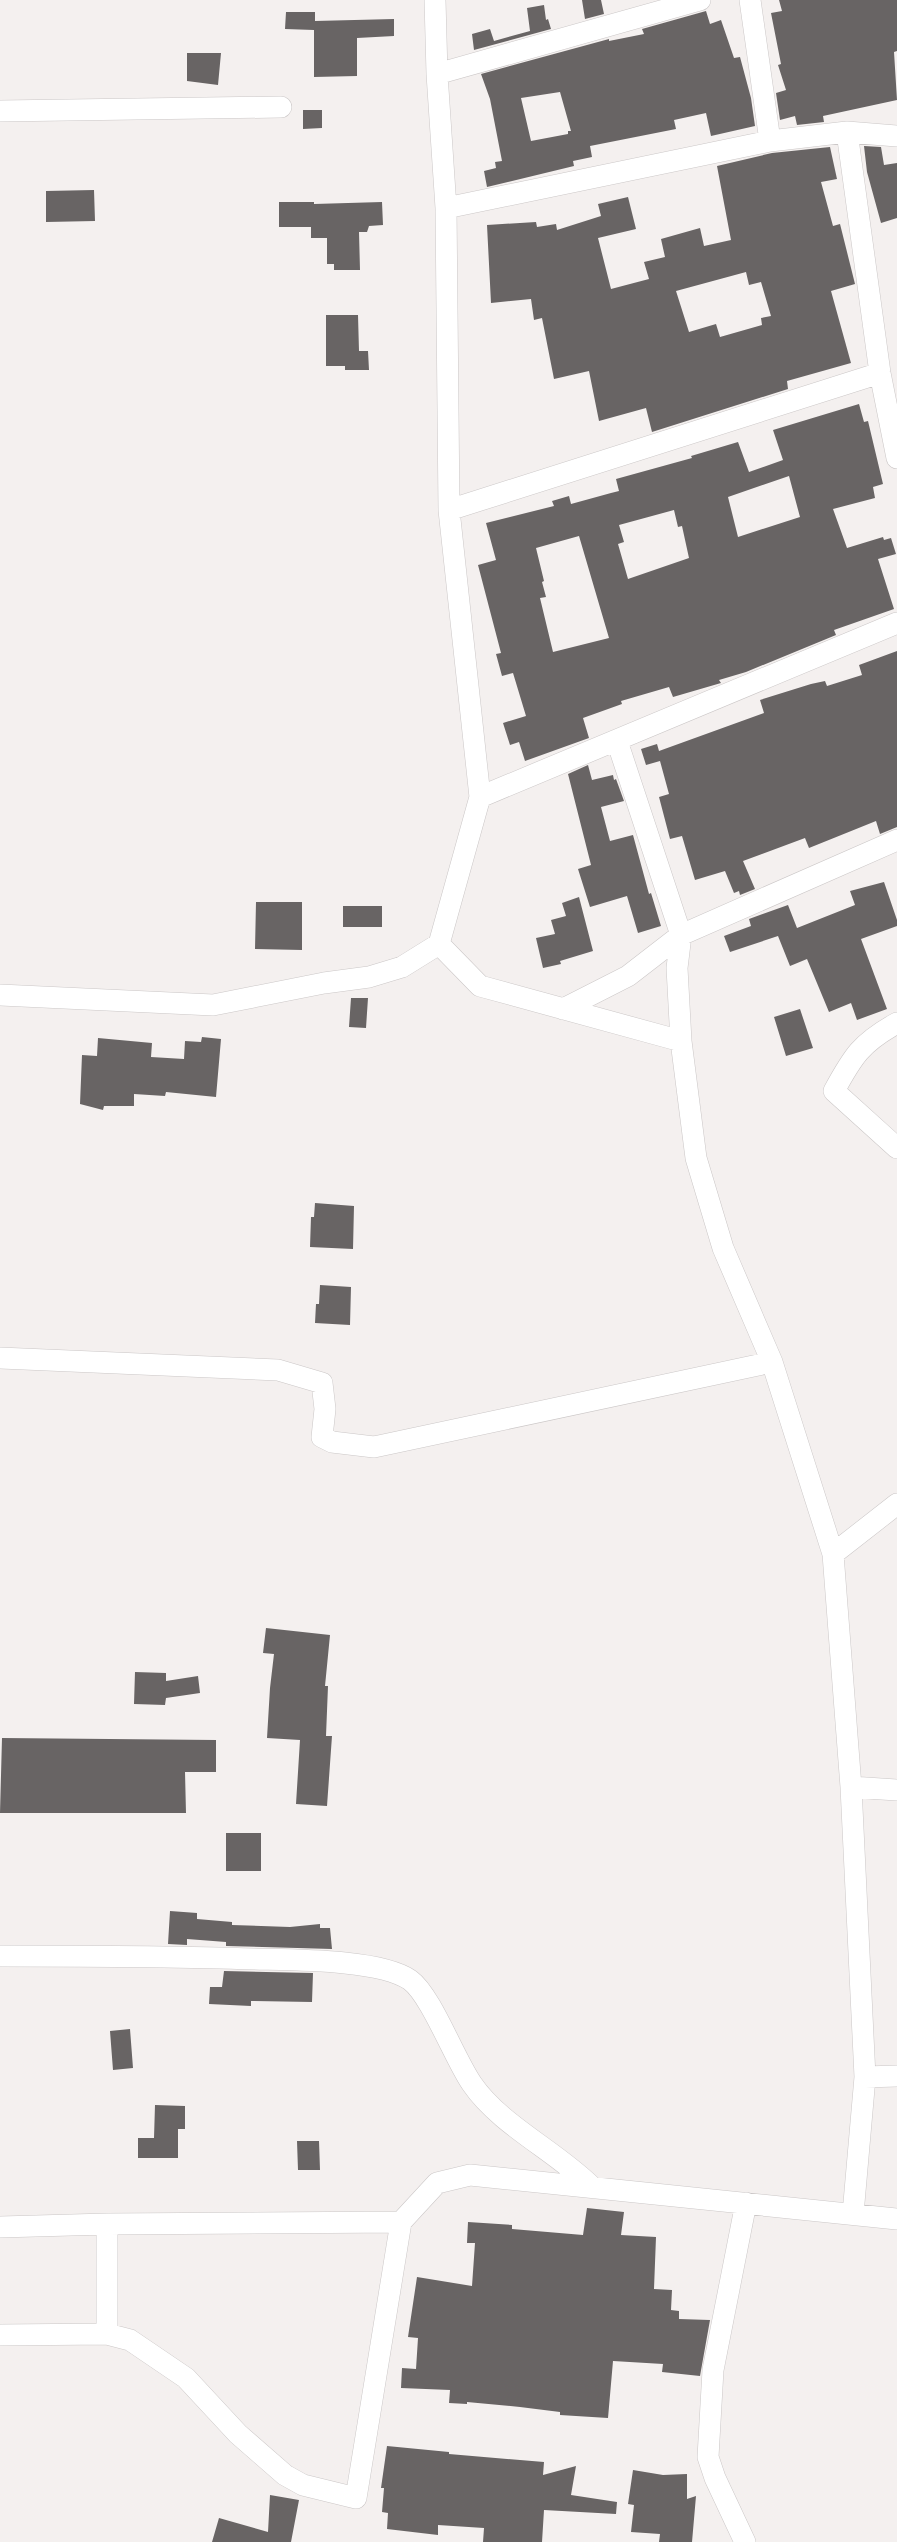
<svg xmlns="http://www.w3.org/2000/svg" width="897" height="2542" font-family="Barlow,sans-serif">
	<rect width="100%" height="100%" fill="#f4f0ef"/>
	<path fill="#686464" fill-rule="evenodd" d="M 582,0 L 601,0 L 604,14 L 585,19 Z
		M 779,0 L 897,0 L 897,51 L 894,52 L 897,100 L 823,116 L 824,122 L 797,125 L 795,116 L 780,120 L 776,93 L 786,90 L 778,65 L 781,64 L 771,13 L 782,11 Z
		M 544,5 L 546,20 L 548,19 L 551,29 L 474,50 L 472,34 L 490,29 L 494,41 L 530,31 L 527,8 Z
		M 706,11 L 710,24 L 721,20 L 734,58 L 740,57 L 751,98 L 755,126 L 711,136 L 706,113 L 674,120 L 676,129 L 590,146 L 592,157 L 573,161 L 574,166 L 487,187 L 484,171 L 496,168 L 495,162 L 502,161 L 490,99 L 481,74 L 609,39 L 609,41 L 644,34 L 642,29 ZM 560,92 L 571,131 L 568,131 L 568,134 L 531,141 L 521,98 Z
		M 286,12 L 315,12 L 315,21 L 394,19 L 394,36 L 357,38 L 357,76 L 314,77 L 314,30 L 285,29 Z
		M 187,53 L 221,53 L 218,85 L 187,81 Z
		M 303,110 L 322,110 L 322,128 L 303,129 Z
		M 864,146 L 881,147 L 884,165 L 897,163 L 897,218 L 881,223 L 867,172 Z
		M 830,147 L 837,179 L 821,182 L 833,226 L 840,224 L 855,284 L 831,291 L 851,363 L 787,381 L 788,389 L 652,432 L 646,408 L 599,421 L 589,371 L 554,379 L 542,318 L 534,320 L 531,299 L 491,303 L 487,225 L 536,222 L 537,227 L 556,224 L 557,230 L 601,216 L 598,204 L 628,197 L 636,229 L 598,238 L 611,289 L 649,279 L 644,262 L 665,257 L 661,239 L 700,228 L 704,246 L 731,240 L 717,166 L 772,153 ZM 746,272 L 749,285 L 761,282 L 771,316 L 761,318 L 762,325 L 720,337 L 716,324 L 689,332 L 676,291 Z
		M 94,190 L 95,221 L 46,222 L 46,191 Z
		M 279,202 L 314,202 L 314,204 L 382,202 L 383,225 L 369,226 L 367,232 L 359,232 L 360,270 L 334,270 L 334,264 L 327,264 L 327,238 L 311,238 L 311,227 L 279,227 Z
		M 326,315 L 358,315 L 359,351 L 368,351 L 369,370 L 345,370 L 345,366 L 326,366 Z
		M 859,404 L 864,422 L 868,421 L 883,484 L 873,487 L 875,498 L 833,509 L 847,548 L 883,537 L 884,540 L 891,538 L 896,554 L 878,559 L 894,609 L 834,630 L 836,635 L 746,672 L 719,680 L 721,683 L 673,697 L 669,687 L 621,701 L 622,704 L 583,718 L 589,738 L 525,761 L 519,742 L 510,745 L 503,723 L 526,716 L 513,673 L 502,676 L 496,654 L 501,653 L 478,565 L 496,560 L 486,523 L 554,506 L 552,501 L 569,496 L 571,504 L 611,493 L 619,491 L 616,479 L 692,458 L 691,456 L 738,442 L 749,472 L 783,460 L 773,430 ZM 789,476 L 800,517 L 738,537 L 728,497 ZM 674,510 L 678,527 L 682,526 L 689,558 L 628,579 L 618,544 L 624,542 L 619,525 ZM 579,536 L 609,638 L 553,652 L 540,598 L 546,597 L 542,582 L 544,581 L 536,548 Z
		M 897,651 L 897,827 L 880,834 L 876,821 L 809,848 L 805,838 L 743,861 L 755,889 L 740,895 L 739,891 L 734,893 L 725,871 L 695,880 L 682,836 L 670,839 L 659,797 L 669,794 L 660,761 L 646,765 L 641,749 L 657,744 L 659,751 L 764,713 L 760,700 L 811,684 L 825,681 L 827,686 L 862,675 L 859,665 Z
		M 588,765 L 592,780 L 613,775 L 614,780 L 616,779 L 624,801 L 601,807 L 610,841 L 633,835 L 649,894 L 651,893 L 661,926 L 638,933 L 627,896 L 590,907 L 578,869 L 591,865 L 590,861 L 568,774 Z
		M 884,882 L 897,920 L 897,926 L 861,939 L 887,1009 L 857,1020 L 851,1003 L 829,1012 L 807,959 L 790,966 L 778,936 L 730,952 L 724,936 L 751,926 L 749,919 L 788,905 L 797,928 L 855,905 L 850,891 Z
		M 579,897 L 593,951 L 560,961 L 561,964 L 543,968 L 536,938 L 555,934 L 551,920 L 566,916 L 562,903 Z
		M 256,902 L 302,902 L 302,950 L 255,949 Z
		M 343,906 L 382,906 L 382,927 L 343,927 Z
		M 351,998 L 368,998 L 366,1028 L 349,1027 Z
		M 800,1009 L 813,1048 L 786,1056 L 774,1017 Z
		M 202,1037 L 221,1039 L 216,1097 L 166,1092 L 165,1096 L 134,1094 L 134,1106 L 104,1106 L 103,1110 L 80,1104 L 82,1055 L 97,1056 L 98,1038 L 152,1043 L 151,1057 L 184,1059 L 185,1041 L 201,1042 Z
		M 315,1203 L 354,1206 L 353,1249 L 310,1247 L 311,1217 L 314,1217 Z
		M 320,1285 L 351,1287 L 350,1325 L 315,1323 L 316,1304 L 319,1304 Z
		M 266,1628 L 330,1635 L 325,1686 L 328,1686 L 326,1736 L 332,1736 L 327,1806 L 296,1804 L 300,1740 L 267,1738 L 270,1688 L 274,1654 L 263,1653 Z
		M 135,1672 L 166,1673 L 166,1681 L 198,1676 L 200,1693 L 166,1698 L 165,1705 L 134,1704 Z
		M 2,1738 L 216,1740 L 216,1772 L 185,1772 L 186,1813 L 0,1813 Z
		M 226,1833 L 261,1833 L 261,1871 L 226,1871 Z
		M 170,1911 L 197,1913 L 197,1919 L 232,1922 L 232,1925 L 290,1927 L 320,1924 L 320,1928 L 330,1928 L 332,1949 L 226,1946 L 226,1942 L 187,1939 L 187,1945 L 168,1944 Z
		M 224,1971 L 313,1973 L 312,2002 L 251,2001 L 251,2006 L 209,2004 L 210,1987 L 222,1987 Z
		M 130,2029 L 133,2068 L 113,2070 L 110,2031 Z
		M 155,2105 L 185,2106 L 185,2129 L 178,2129 L 178,2158 L 138,2158 L 138,2138 L 154,2138 Z
		M 297,2141 L 319,2141 L 320,2170 L 298,2170 Z
		M 587,2208 L 624,2212 L 621,2235 L 656,2237 L 654,2289 L 672,2290 L 671,2310 L 679,2311 L 679,2319 L 710,2320 L 700,2376 L 662,2372 L 663,2364 L 613,2361 L 608,2418 L 560,2415 L 560,2412 L 520,2407 L 467,2402 L 467,2404 L 449,2403 L 450,2390 L 401,2388 L 402,2368 L 416,2369 L 418,2338 L 408,2337 L 417,2277 L 472,2286 L 475,2243 L 467,2243 L 468,2222 L 512,2225 L 512,2229 L 583,2235 Z
		M 387,2446 L 449,2452 L 449,2454 L 544,2462 L 543,2475 L 576,2466 L 571,2495 L 617,2502 L 616,2514 L 544,2510 L 542,2542 L 483,2542 L 484,2528 L 438,2525 L 438,2535 L 387,2529 L 388,2513 L 382,2512 L 384,2488 L 381,2488 Z
		M 633,2470 L 663,2475 L 687,2474 L 687,2499 L 696,2496 L 692,2542 L 659,2542 L 660,2534 L 631,2532 L 634,2505 L 628,2504 Z
		M 270,2495 L 299,2500 L 291,2542 L 212,2542 L 219,2518 L 268,2532 Z"/>
	<g fill="none" stroke-linecap="round" stroke-linejoin="round">
		<g stroke="#cbc7c7" stroke-width="22">
			<path id="minor" d="M 435,0 L 437,74 L 446,208 L 449,510 L 480,797 L 439,944 L 480,986 L 681,1041 L 696,1158 L 723,1248 L 772,1362 L 833,1554
				M 750,0 L 770,141
				M 437,74 L 700,0
				M 0,111 L 281,107
				M 847,132 L 880,373 L 897,458
				M 446,208 L 770,141 L 847,132 L 897,136
				M 449,510 L 880,373
				M 617,741 L 681,935 L 677,968 L 681,1041
				M 480,797 L 897,623
				M 0,995 L 213,1005 L 324,983 L 369,977 L 402,967 L 439,944
				M 563,1009 L 628,976 L 681,935 L 897,840
				M 897,1023 C 861,1043 853,1056 834,1091 L 897,1148
				M 0,1358 L 278,1370 L 322,1383 L 325,1409 L 322,1437 L 332,1442 L 374,1447 L 772,1362
				M 851,1787 L 897,1790
				M 0,1956 C 85,1956 169,1956 254,1959 C 291,1960 380,1959 410,1980 C 431,1995 455,2060 472,2084 C 500,2125 556,2151 592,2187
				M 865,2077 L 897,2076
				M 853,2214 L 865,2077 L 851,1787 L 833,1554 L 897,1504
				M 0,2227 L 107,2224 L 401,2222
				M 107,2334 L 107,2224
				M 0,2335 L 107,2334 L 130,2340 L 186,2378 L 238,2434 L 285,2475 L 303,2485 L 356,2498 L 401,2222 L 437,2183 L 470,2175 L 897,2219
				M 745,2542 L 715,2478 L 708,2457 L 713,2370 L 746,2203"/>
		</g>
		<use href="#minor" stroke="#fff" stroke-width="21"/>
	</g>
</svg>
